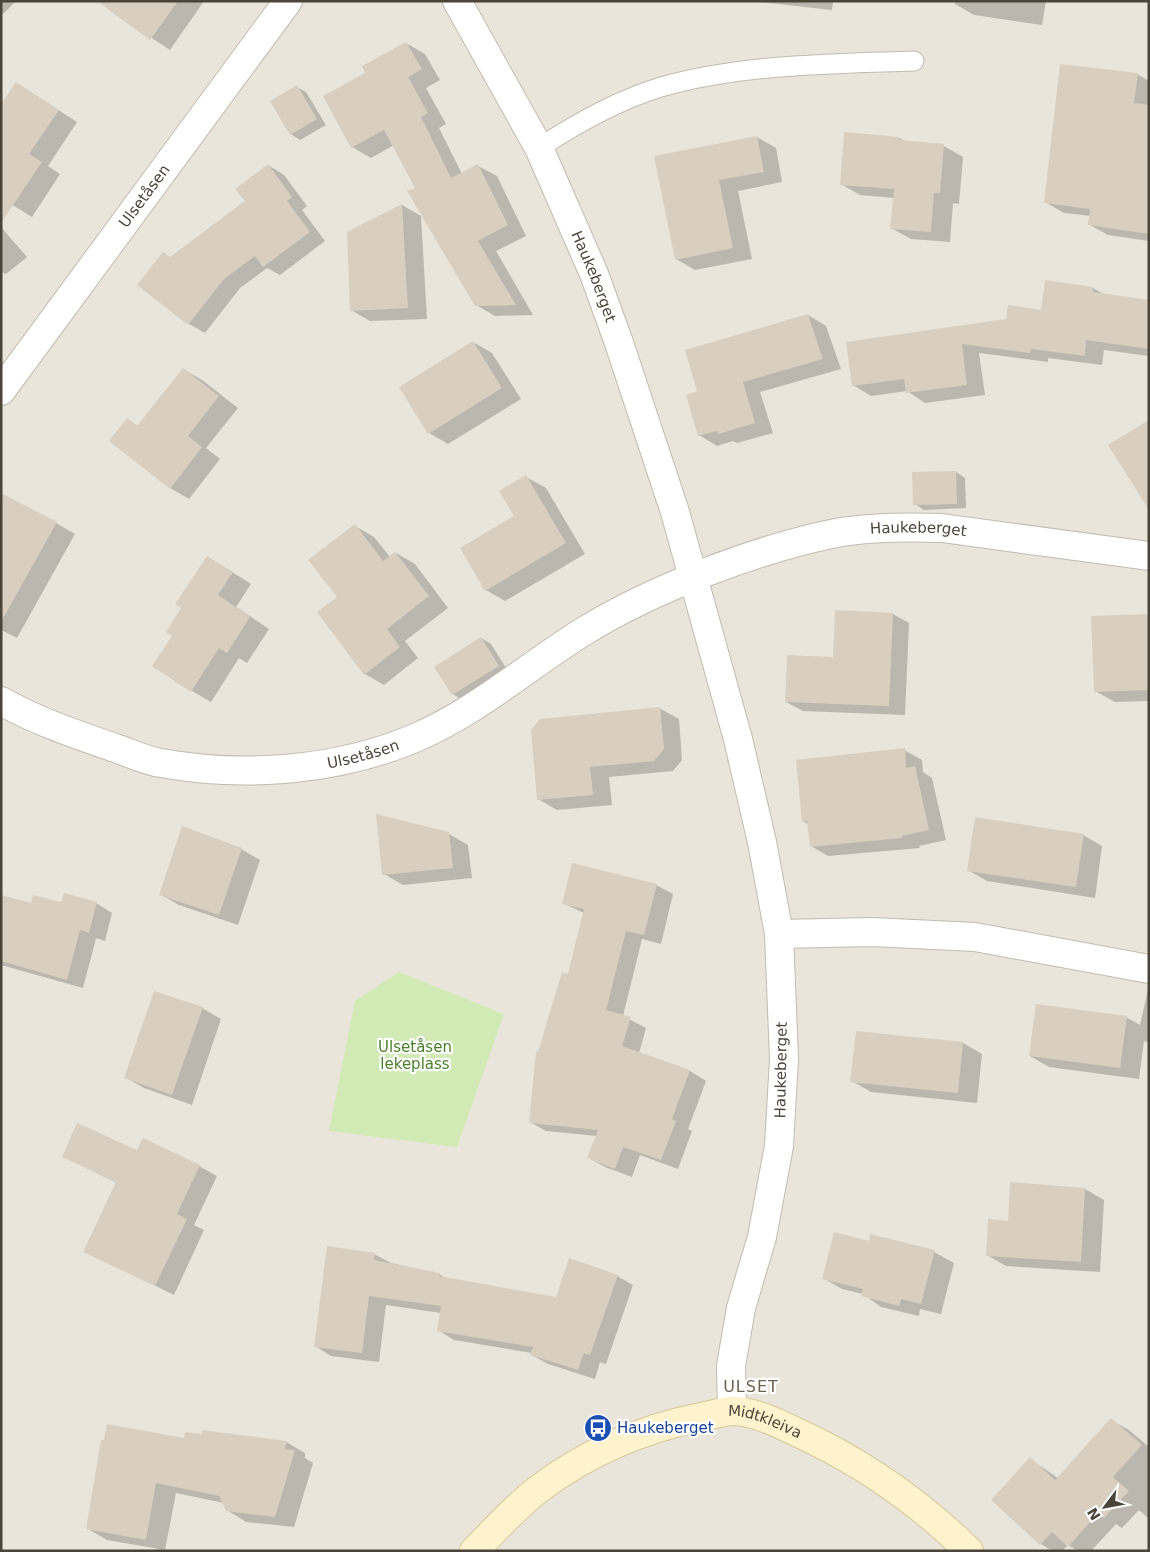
<svg xmlns="http://www.w3.org/2000/svg" width="1150" height="1552" font-family="'DejaVu Sans',sans-serif">
	<rect width="100%" height="100%" fill="#f6f3ec"/>
	<path fill="#eae5da" d="M 1,1 L 1149,1 L 1149,1551 L 1,1551 Z"/>
	<path fill="#d2eab5" d="M 399,972 L 504,1014 L 457,1147 L 329,1131 L 355,1001 Z"/>
	<path fill="#0003" d="M 1,1 L 16,1 L 3,14 L 1,13 Z
		M 125,1 L 204,1 L 170,50 L 116,14 Z
		M 751,1 L 833,1 L 832,10 Z
		M 955,1 L 1046,1 L 1042,25 L 974,15 L 955,4 Z
		M 406,43 L 425,54 L 440,80 L 426,88 L 446,124 L 439,128 L 462,174 L 478,166 L 497,176 L 526,236 L 496,251 L 533,315 L 495,316 L 476,305 L 394,145 L 371,158 L 352,147 L 367,73 Z
		M 1137,74 L 1149,81 L 1149,241 L 1108,235 L 1090,225 L 1091,216 L 1064,213 L 1045,202 Z
		M 297,87 L 306,92 L 326,125 L 300,140 L 291,134 Z
		M 35,95 L 77,122 L 48,166 L 60,174 L 32,217 L 1,198 Z
		M 757,137 L 776,148 L 782,182 L 738,191 L 752,259 L 695,270 L 676,259 L 656,157 Z
		M 899,138 L 906,142 L 944,146 L 963,157 L 959,204 L 953,203 L 950,242 L 911,239 L 891,228 L 894,198 L 860,195 L 841,184 Z
		M 268,165 L 284,175 L 307,206 L 302,210 L 325,241 L 280,275 L 267,268 L 240,288 L 205,333 L 189,324 L 171,258 L 246,202 Z
		M 402,205 L 421,216 L 427,319 L 370,321 L 351,310 Z
		M 1,227 L 27,257 L 6,274 L 1,272 Z
		M 1093,288 L 1105,295 L 1149,301 L 1149,356 L 1104,350 L 1102,365 L 1048,358 L 1048,362 L 979,353 L 985,395 L 925,403 L 907,391 L 871,396 L 853,385 L 1042,311 Z
		M 808,315 L 826,326 L 841,369 L 760,392 L 773,433 L 737,443 L 733,441 L 717,446 L 699,435 L 699,392 Z
		M 473,342 L 492,353 L 521,399 L 448,444 L 429,433 Z
		M 183,369 L 202,380 L 238,408 L 206,448 L 220,459 L 189,499 L 170,488 L 128,420 L 138,426 Z
		M 956,472 L 965,478 L 966,508 L 924,510 L 915,504 Z
		M 526,477 L 546,488 L 585,554 L 505,601 L 486,590 L 516,517 Z
		M 1,506 L 56,523 L 75,534 L 17,638 L 1,630 Z
		M 355,526 L 374,537 L 390,557 L 396,553 L 415,564 L 448,608 L 405,641 L 418,658 L 384,685 L 365,674 L 339,597 Z
		M 226,568 L 251,584 L 236,607 L 269,629 L 247,663 L 239,658 L 211,702 L 192,691 L 173,635 L 183,608 Z
		M 893,614 L 909,623 L 905,715 L 803,711 L 786,702 Z
		M 1149,615 L 1149,701 L 1115,702 L 1095,691 Z
		M 481,638 L 491,644 L 508,671 L 462,700 L 453,694 Z
		M 659,708 L 679,719 L 682,760 L 673,771 L 609,777 L 612,805 L 557,810 L 538,799 Z
		M 904,750 L 922,760 L 923,772 L 932,778 L 946,840 L 919,846 L 920,848 L 828,856 L 811,846 L 809,825 L 803,821 Z
		M 449,834 L 468,845 L 472,878 L 403,885 L 384,874 Z
		M 1083,835 L 1102,846 L 1095,898 L 987,881 L 968,870 Z
		M 241,849 L 260,860 L 238,925 L 179,905 L 160,894 Z
		M 656,885 L 673,894 L 661,944 L 642,939 L 623,1016 L 646,1028 L 639,1053 L 690,1071 L 706,1081 L 688,1129 L 692,1131 L 678,1169 L 640,1155 L 632,1177 L 605,1167 L 589,1158 L 597,1136 L 546,1131 L 530,1122 L 539,1054 L 569,975 L 584,913 L 563,903 Z
		M 1,896 L 31,904 L 96,903 L 112,913 L 105,941 L 96,938 L 83,988 L 1,965 Z
		M 1149,985 L 1149,1043 L 1144,1041 L 1139,1079 L 1049,1067 L 1030,1056 L 1126,1017 L 1140,1025 Z
		M 202,1008 L 221,1019 L 192,1105 L 144,1088 L 125,1077 Z
		M 857,1032 L 963,1043 L 982,1054 L 977,1103 L 871,1092 L 852,1081 Z
		M 138,1152 L 199,1166 L 217,1176 L 194,1225 L 204,1230 L 174,1295 L 85,1251 L 117,1183 L 64,1157 Z
		M 1085,1189 L 1104,1200 L 1100,1272 L 1006,1266 L 987,1255 Z
		M 869,1242 L 934,1252 L 954,1263 L 941,1314 L 920,1309 L 919,1316 L 881,1307 L 863,1294 L 842,1289 L 823,1278 Z
		M 374,1254 L 391,1263 L 439,1274 L 447,1279 L 557,1298 L 617,1276 L 633,1285 L 606,1364 L 600,1362 L 595,1379 L 548,1364 L 532,1355 L 532,1353 L 454,1340 L 438,1330 L 441,1313 L 386,1305 L 379,1362 L 331,1356 L 315,1346 Z
		M 1111,1420 L 1129,1430 L 1149,1447 L 1149,1519 L 1139,1510 L 1122,1528 L 1116,1524 L 1091,1551 L 1078,1551 L 1068,1545 L 1062,1551 L 1052,1551 L 1041,1544 L 993,1500 L 1030,1459 L 1058,1478 Z
		M 185,1439 L 286,1442 L 305,1453 L 305,1458 L 313,1463 L 294,1527 L 246,1522 L 227,1510 L 224,1503 L 176,1493 L 165,1550 L 107,1540 L 88,1529 Z"/>
	<path fill="#d8cfc1" d="M 97,1 L 178,1 L 150,40 Z
		M 406,42 L 422,69 L 408,77 L 428,113 L 421,117 L 451,178 L 478,164 L 508,225 L 478,241 L 516,305 L 475,306 L 407,191 L 415,188 L 384,130 L 351,148 L 323,96 L 365,73 L 362,66 Z
		M 1060,64 L 1138,73 L 1134,103 L 1149,105 L 1149,234 L 1088,225 L 1090,209 L 1044,203 Z
		M 16,82 L 59,110 L 29,154 L 42,162 L 1,223 L 1,104 Z
		M 297,85 L 317,119 L 290,135 L 270,101 Z
		M 844,132 L 899,137 L 899,140 L 944,144 L 940,193 L 934,193 L 931,232 L 890,229 L 894,189 L 840,185 Z
		M 757,136 L 764,172 L 719,180 L 733,248 L 675,260 L 654,156 Z
		M 268,164 L 292,197 L 287,201 L 310,232 L 263,267 L 255,256 L 224,279 L 188,325 L 137,285 L 163,252 L 170,257 L 245,201 L 235,189 Z
		M 402,204 L 408,308 L 350,311 L 347,232 Z
		M 1045,280 L 1093,287 L 1093,292 L 1149,300 L 1149,349 L 1086,340 L 1085,356 L 1031,349 L 1030,353 L 962,344 L 967,385 L 906,393 L 904,379 L 852,386 L 846,342 L 1006,319 L 1008,305 L 1041,310 Z
		M 808,314 L 823,359 L 743,382 L 755,423 L 718,434 L 717,431 L 698,436 L 686,395 L 697,391 L 685,350 Z
		M 473,341 L 502,388 L 428,434 L 399,387 Z
		M 183,368 L 219,396 L 188,436 L 202,447 L 170,489 L 109,441 L 127,418 L 137,426 Z
		M 1149,420 L 1149,510 L 1108,445 Z
		M 956,471 L 957,504 L 913,505 L 912,472 Z
		M 526,475 L 566,543 L 485,591 L 460,548 L 514,516 L 499,491 Z
		M 1,493 L 57,522 L 1,622 Z
		M 355,524 L 383,561 L 395,552 L 429,596 L 387,629 L 400,647 L 364,675 L 317,612 L 337,597 L 308,560 Z
		M 207,556 L 233,572 L 218,595 L 250,617 L 227,653 L 219,648 L 191,692 L 152,666 L 172,636 L 166,632 L 181,608 L 175,604 Z
		M 835,610 L 893,613 L 889,706 L 785,702 L 787,655 L 833,657 Z
		M 1149,614 L 1148,690 L 1094,692 L 1091,616 Z
		M 481,637 L 499,666 L 452,695 L 434,667 Z
		M 660,707 L 664,749 L 654,761 L 590,767 L 593,795 L 537,800 L 531,730 L 540,719 Z
		M 905,748 L 906,768 L 915,766 L 929,830 L 902,836 L 902,838 L 810,847 L 807,821 L 802,822 L 796,760 Z
		M 376,814 L 449,832 L 453,868 L 382,875 Z
		M 975,817 L 1084,834 L 1076,887 L 967,871 Z
		M 182,826 L 242,848 L 219,915 L 159,895 Z
		M 572,863 L 657,884 L 644,935 L 626,931 L 606,1010 L 631,1017 L 622,1046 L 690,1070 L 672,1119 L 676,1121 L 661,1160 L 623,1147 L 615,1169 L 587,1158 L 598,1130 L 529,1123 L 536,1052 L 538,1052 L 562,972 L 568,974 L 584,909 L 562,904 Z
		M 64,893 L 97,902 L 89,933 L 80,930 L 67,980 L 1,961 L 1,895 L 31,903 L 33,895 L 61,902 Z
		M 154,991 L 203,1007 L 172,1095 L 124,1078 Z
		M 1036,1004 L 1127,1016 L 1120,1068 L 1029,1056 Z
		M 856,1031 L 963,1042 L 958,1093 L 850,1082 Z
		M 77,1123 L 137,1150 L 143,1138 L 200,1165 L 177,1214 L 187,1219 L 155,1286 L 83,1252 L 116,1182 L 62,1157 Z
		M 1010,1182 L 1085,1188 L 1081,1262 L 986,1256 L 988,1219 L 1008,1221 Z
		M 834,1232 L 869,1241 L 870,1234 L 935,1250 L 921,1304 L 901,1299 L 899,1306 L 861,1296 L 863,1289 L 822,1279 Z
		M 327,1246 L 375,1253 L 374,1260 L 440,1273 L 439,1276 L 556,1297 L 569,1258 L 618,1275 L 590,1355 L 584,1353 L 578,1370 L 530,1355 L 533,1347 L 437,1331 L 441,1306 L 369,1296 L 362,1353 L 314,1347 Z
		M 1111,1418 L 1142,1445 L 1113,1477 L 1129,1491 L 1104,1518 L 1098,1513 L 1068,1547 L 1052,1532 L 1040,1545 L 991,1500 L 1030,1457 L 1055,1480 Z
		M 107,1424 L 184,1438 L 185,1432 L 202,1434 L 202,1430 L 287,1441 L 285,1449 L 295,1450 L 275,1517 L 226,1511 L 219,1496 L 156,1483 L 146,1540 L 86,1529 L 101,1440 L 104,1440 Z"/>
	<g fill="none" stroke-linecap="round" stroke-linejoin="round">
		<g stroke="#c2bbae" stroke-width="21">
			<path id="lane" d="M 539,148 C 577,123 618,100 661,87 C 740,64 833,64 914,61"/>
		</g>
		<g stroke="#c2bbae" stroke-width="30">
			<g id="street">
				<path id="s1" d="M 457,1 L 539,148 L 594,274 L 618,340 L 675,512 L 738,739 L 762,842 L 779,934 L 784,1059 L 779,1146 L 762,1237 L 741,1308 L 731,1366 L 732,1411"/>
				<path id="s2" d="M 1,391 L 288,1"/>
				<path id="s3" d="M 1,701 C 38,722 78,735 118,749 C 132,754 147,761 161,763 C 244,778 337,771 415,738 C 478,711 529,665 586,630 C 655,588 757,549 836,533 C 870,527 907,527 942,528 L 1149,556"/>
				<path d="M 779,934 L 872,932 L 975,937 L 1149,969"/>
			</g>
		</g>
		<g stroke="#d6c79b" stroke-width="30">
			<g id="secondary">
				<path id="s4" d="M 474,1551 C 495,1530 516,1506 540,1488 C 588,1452 642,1429 701,1417 C 711,1415 721,1412 731,1411 C 749,1410 776,1422 792,1430 C 859,1460 917,1500 969,1551"/>
			</g>
		</g>
		<use href="#lane" stroke="#fff" stroke-width="19"/>
		<use href="#street" stroke="#fff" stroke-width="28"/>
		<use href="#secondary" stroke="#fff3cd" stroke-width="28"/>
	</g>
	<defs>
		<g id="bus-disc" transform="scale(1.4375)"><circle r="9.5" fill="#1a4fb4" stroke="#fff"/><path d="M-5-6H5V4H4V6H2V4H-2V6H-4V4H-5ZM-3.5-4V0h7V-4ZM-3.5 1.2v1.5H-2V1.2ZM2 1.2v1.5H3.5V1.2Z" fill="#fff"/></g>
	</defs>
	<g fill-rule="evenodd">
		<use href="#bus-disc" x="598" y="1428"/>
	</g>
	<g text-anchor="middle" dominant-baseline="central" stroke-width="4.5" stroke-linejoin="round" paint-order="stroke">
		<g font-size="15" fill="#4b4439" stroke="#fff">
			<text stroke="none"><textPath href="#s2" startOffset="242">Ulsetåsen</textPath></text>
			<text stroke="none"><textPath href="#s1" startOffset="308">Haukeberget</textPath></text>
			<text stroke="none"><textPath href="#s3" startOffset="985">Haukeberget</textPath></text>
			<text stroke="none"><textPath href="#s3" startOffset="376">Ulsetåsen</textPath></text>
			<text transform="translate(781 1070) rotate(-89)">Haukeberget</text>
			<text stroke="none"><textPath href="#s4" startOffset="335">Midtkleiva</textPath></text>
		</g>
		<g font-size="15" fill="#4a7f2a" stroke="#fff">
			<text x="415" y="1047">Ulsetåsen<tspan x="415" dy="17">lekeplass</tspan></text>
		</g>
		<g font-size="15" fill="#164399" stroke="#fff" text-anchor="start">
			<text x="617" y="1428">Haukeberget</text>
		</g>
		<g font-size="16" letter-spacing="1" fill="#6e6250" stroke="#fff">
			<text x="751" y="1386">ULSET</text>
		</g>
	</g>
	<rect width="1150" height="1552" fill="none" stroke="#4b4439" stroke-width="5"/>
	<g transform="translate(1105 1507) rotate(238)" stroke="#ffffff" stroke-width="4" paint-order="stroke">
	<path d="M0-4L9 19L0 12L-9 19Z" fill="#4b4439"/>
	<text y="-8" font-size="14" font-weight="bold" text-anchor="middle" fill="#4b4439">N</text>
	</g>
</svg>
